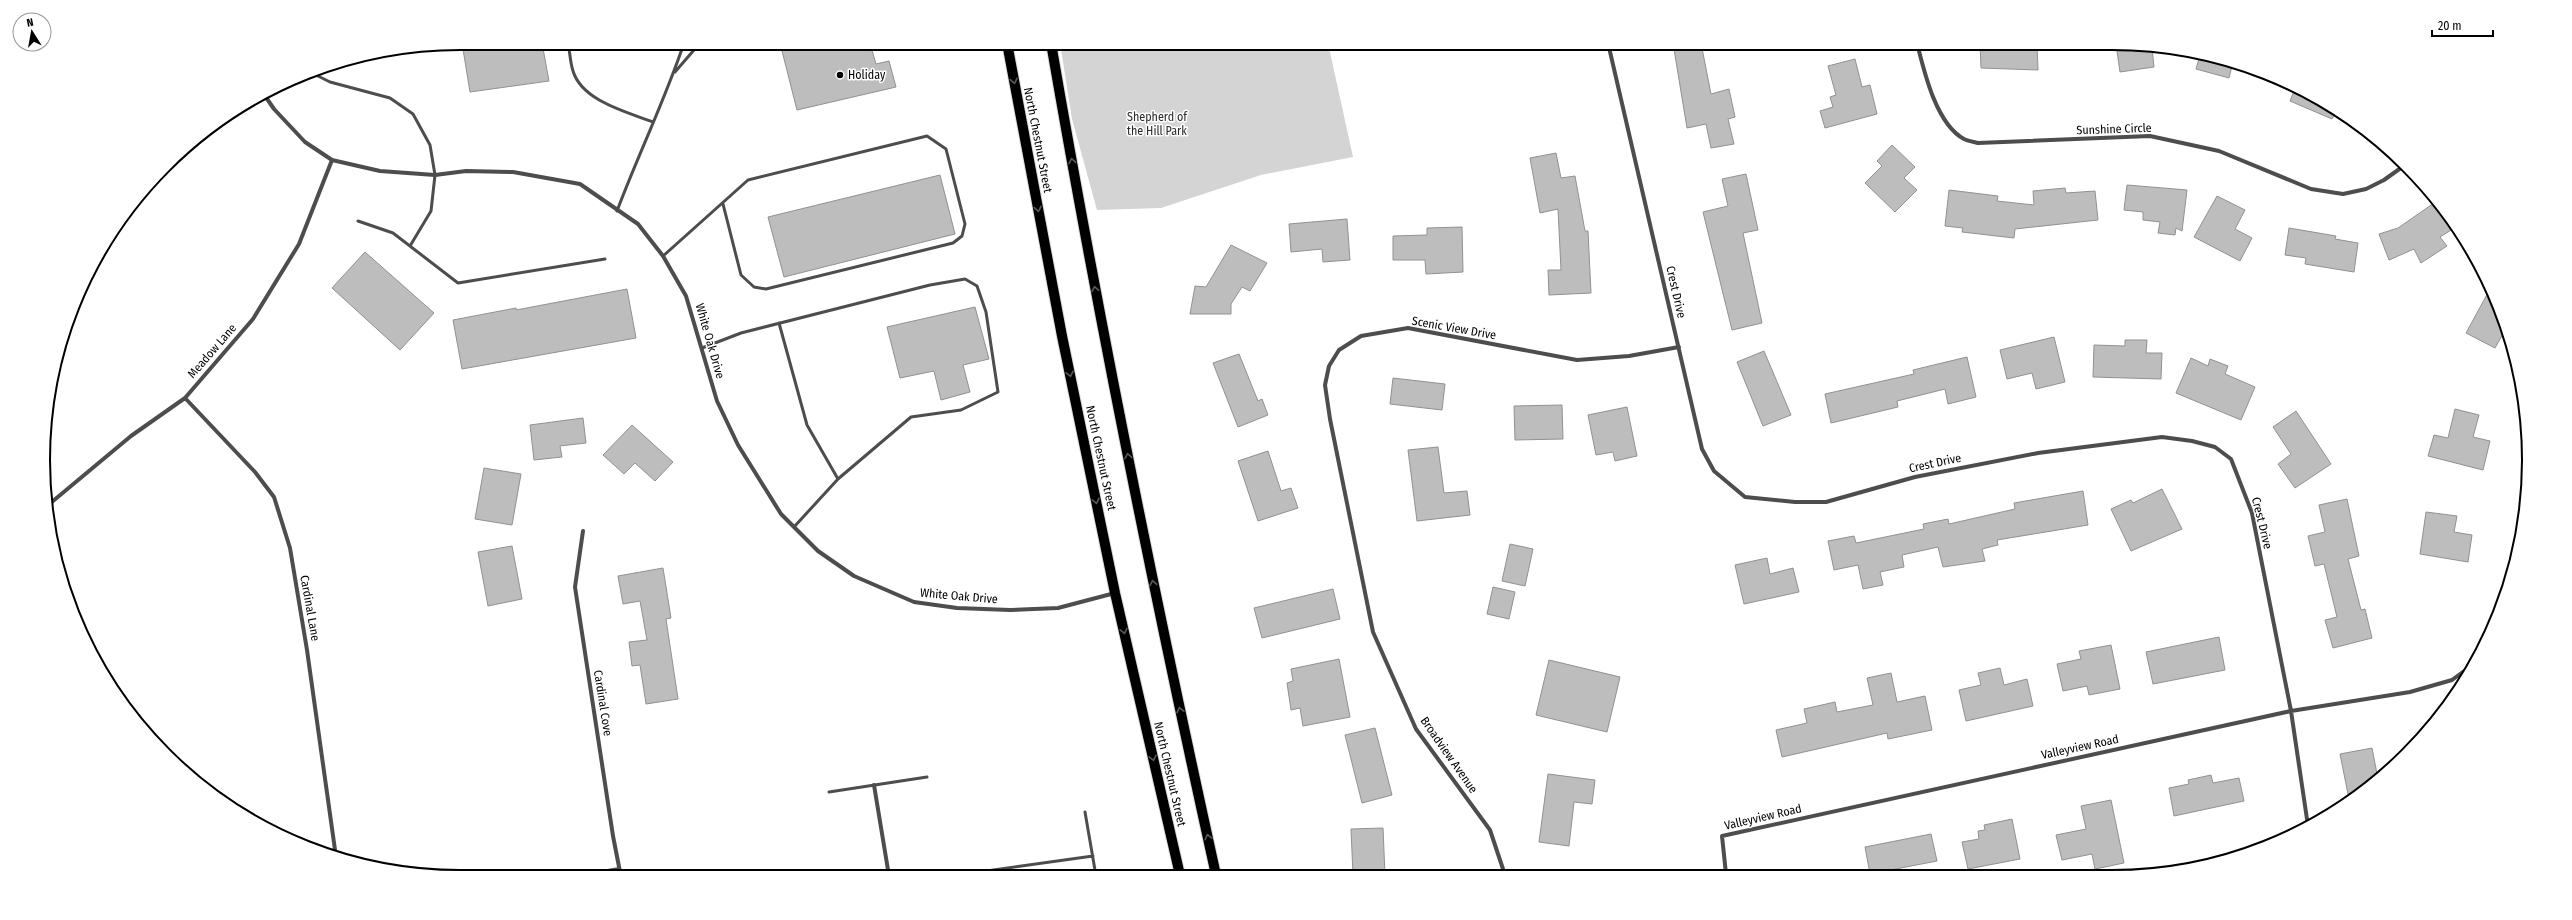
<svg xmlns="http://www.w3.org/2000/svg" width="2572" height="920" font-family="'Fira Sans Condensed',sans-serif">
	<rect width="100%" height="100%" fill="#fff"/>
	<path fill="#d4d4d4" d="M 1060,43 L 1328,43 L 1353,157 L 1261,175 L 1161,208 L 1097,210 L 1072,119 Z"/>
	<path fill="#bdbdbd" stroke="#919191" d="M 462,43 L 542,43 L 549,81 L 470,92 Z
		M 780,43 L 870,43 L 876,64 L 889,61 L 896,87 L 797,110 Z
		M 1673,43 L 1701,43 L 1711,94 L 1729,89 L 1735,117 L 1728,119 L 1734,144 L 1711,148 L 1706,124 L 1687,128 Z
		M 1980,43 L 2037,43 L 2038,70 L 1981,68 Z
		M 2116,44 L 2152,48 L 2154,67 L 2120,72 Z
		M 2200,55 L 2220,57 L 2233,62 L 2229,78 L 2196,69 Z
		M 1855,59 L 1862,87 L 1870,85 L 1877,114 L 1825,128 L 1820,111 L 1833,107 L 1830,97 L 1836,95 L 1828,66 Z
		M 2296,86 L 2336,111 L 2332,119 L 2290,101 Z
		M 1892,145 L 1915,167 L 1904,178 L 1917,190 L 1895,212 L 1865,183 L 1882,166 L 1877,161 Z
		M 1556,153 L 1561,178 L 1575,176 L 1585,231 L 1588,231 L 1591,293 L 1549,295 L 1548,270 L 1561,270 L 1558,209 L 1540,213 L 1530,158 Z
		M 1746,174 L 1758,230 L 1743,233 L 1762,323 L 1732,330 L 1703,212 L 1728,206 L 1722,179 Z
		M 940,175 L 955,234 L 784,277 L 768,217 Z
		M 2127,185 L 2187,190 L 2182,231 L 2176,228 L 2175,235 L 2158,233 L 2160,222 L 2143,220 L 2143,212 L 2124,210 Z
		M 2065,188 L 2066,193 L 2095,191 L 2098,220 L 2015,229 L 2014,238 L 1962,232 L 1963,228 L 1945,226 L 1949,190 L 1998,196 L 1997,201 L 2034,205 L 2033,191 Z
		M 2217,196 L 2245,210 L 2235,229 L 2252,238 L 2240,261 L 2194,237 Z
		M 2437,201 L 2456,227 L 2440,237 L 2447,246 L 2421,263 L 2414,249 L 2389,260 L 2379,234 L 2398,228 Z
		M 1347,219 L 1350,260 L 1323,262 L 1322,249 L 1291,252 L 1289,224 Z
		M 1462,227 L 1463,272 L 1426,274 L 1425,260 L 1393,260 L 1393,236 L 1427,235 L 1427,228 Z
		M 2289,228 L 2336,236 L 2335,239 L 2358,243 L 2354,272 L 2305,264 L 2306,258 L 2285,255 Z
		M 1231,245 L 1267,263 L 1250,291 L 1242,287 L 1231,304 L 1231,314 L 1190,314 L 1195,286 L 1206,287 Z
		M 365,252 L 434,313 L 400,350 L 332,288 Z
		M 627,289 L 636,338 L 462,369 L 453,320 L 516,308 L 516,310 Z
		M 2490,289 L 2507,327 L 2495,348 L 2466,333 Z
		M 975,307 L 989,359 L 963,365 L 970,392 L 941,400 L 934,371 L 900,378 L 887,327 Z
		M 2054,337 L 2065,382 L 2036,389 L 2032,373 L 2007,379 L 2000,350 Z
		M 2125,340 L 2147,340 L 2146,353 L 2162,353 L 2161,379 L 2093,377 L 2094,345 L 2125,346 Z
		M 1764,351 L 1791,415 L 1763,426 L 1737,362 Z
		M 1239,354 L 1258,401 L 1262,399 L 1268,415 L 1238,427 L 1213,363 Z
		M 1967,357 L 1976,397 L 1948,404 L 1945,389 L 1897,401 L 1898,407 L 1831,423 L 1825,394 L 1914,374 L 1913,370 Z
		M 2191,358 L 2208,366 L 2210,359 L 2228,366 L 2225,374 L 2255,387 L 2241,420 L 2176,393 Z
		M 1393,378 L 1445,384 L 1442,410 L 1390,404 Z
		M 1562,405 L 1563,439 L 1515,440 L 1514,406 Z
		M 1627,407 L 1637,456 L 1615,461 L 1613,452 L 1596,455 L 1588,415 Z
		M 2455,409 L 2479,415 L 2473,437 L 2490,441 L 2483,470 L 2428,456 L 2434,435 L 2448,438 Z
		M 2296,411 L 2331,464 L 2295,488 L 2278,464 L 2291,454 L 2273,427 Z
		M 583,418 L 586,443 L 560,446 L 562,457 L 534,460 L 530,425 Z
		M 632,425 L 673,462 L 655,481 L 635,463 L 624,474 L 603,455 Z
		M 1438,447 L 1444,493 L 1467,491 L 1470,515 L 1417,521 L 1408,450 Z
		M 1268,451 L 1281,491 L 1291,488 L 1298,508 L 1258,521 L 1238,461 Z
		M 484,468 L 521,474 L 512,525 L 475,519 Z
		M 2162,489 L 2182,529 L 2131,551 L 2111,509 L 2131,500 L 2133,503 Z
		M 2083,491 L 2088,525 L 1997,540 L 1998,545 L 1982,549 L 1985,561 L 1943,567 L 1938,547 L 1902,555 L 1904,567 L 1880,572 L 1883,585 L 1863,589 L 1858,565 L 1834,570 L 1828,541 L 1854,536 L 1856,543 L 1924,529 L 1923,524 L 1948,519 L 1949,524 L 2015,509 L 2014,503 Z
		M 2347,499 L 2359,556 L 2348,559 L 2361,610 L 2365,609 L 2372,638 L 2333,648 L 2325,620 L 2337,617 L 2324,564 L 2315,566 L 2308,536 L 2325,532 L 2319,505 Z
		M 2426,512 L 2457,516 L 2454,532 L 2472,535 L 2468,562 L 2420,554 Z
		M 1510,544 L 1533,549 L 1525,586 L 1502,581 Z
		M 512,546 L 522,599 L 488,606 L 478,552 Z
		M 1767,558 L 1770,574 L 1793,568 L 1799,592 L 1744,604 L 1735,565 Z
		M 663,568 L 671,618 L 666,619 L 678,699 L 646,704 L 640,665 L 632,666 L 629,642 L 647,640 L 640,601 L 623,604 L 618,576 Z
		M 1493,587 L 1515,592 L 1509,619 L 1487,614 Z
		M 1333,589 L 1340,619 L 1262,638 L 1254,608 Z
		M 2219,637 L 2225,670 L 2153,684 L 2146,652 Z
		M 2111,645 L 2120,689 L 2089,695 L 2087,686 L 2063,691 L 2057,664 L 2081,659 L 2079,651 Z
		M 1339,659 L 1350,717 L 1303,726 L 1300,708 L 1291,710 L 1287,683 L 1293,681 L 1291,669 Z
		M 1549,660 L 1620,677 L 1607,732 L 1536,715 Z
		M 2000,668 L 2004,685 L 2027,679 L 2033,706 L 1966,721 L 1959,690 L 1981,685 L 1978,673 Z
		M 1891,673 L 1897,702 L 1925,696 L 1932,730 L 1888,739 L 1887,733 L 1782,757 L 1776,730 L 1807,723 L 1804,709 L 1835,702 L 1837,712 L 1873,705 L 1867,678 Z
		M 1375,728 L 1392,795 L 1362,803 L 1345,735 Z
		M 2372,748 L 2378,779 L 2349,799 L 2340,754 Z
		M 1548,774 L 1595,780 L 1592,804 L 1574,802 L 1569,846 L 1539,842 Z
		M 2211,775 L 2213,783 L 2239,778 L 2244,801 L 2174,816 L 2169,788 L 2189,784 L 2188,780 Z
		M 2111,800 L 2124,863 L 2095,869 L 2092,854 L 2062,860 L 2056,835 L 2086,829 L 2081,806 Z
		M 2012,819 L 2020,859 L 1968,869 L 1962,842 L 1979,839 L 1978,831 L 1985,830 L 1984,825 Z
		M 1383,828 L 1385,875 L 1353,875 L 1351,829 Z
		M 1931,834 L 1937,861 L 1870,874 L 1865,847 Z"/>
	<g fill="none" stroke-linecap="round" stroke-linejoin="round">
		<g stroke="#dbdbdb" stroke-width="12">
			<path id="primary" d="M 1007,43 L 1062,336 L 1115,593 L 1180,875
				M 1051,43 C 1099,322 1155,599 1216,875"/>
		</g>
		<path stroke="#4d4d4d" stroke-width="3" d="M 568,43 C 570,52 570,62 573,71 C 582,101 627,112 653,122
			M 310,72 L 330,82 L 390,98 L 413,114 L 430,145 L 435,175 L 431,211 L 410,246
			M 675,72 L 700,43
			M 617,211 C 638,155 665,100 684,43
			M 358,221 L 393,233 L 458,283 L 605,259
			M 663,256 L 748,180 L 927,136 L 946,149 L 965,224 L 962,236 L 953,243 L 766,289 L 754,287 L 741,275 L 723,204
			M 779,323 L 807,425 L 838,479
			M 702,348 L 741,333 L 930,285 L 965,279 L 977,286 L 986,312 L 998,392 L 961,410 L 911,417 L 838,479 L 794,527
			M 829,792 L 927,777
			M 1085,812 L 1096,876
			M 951,876 L 1093,856"/>
		<path stroke="#4d4d4d" stroke-width="4" d="M 1608,43 L 1702,449 L 1714,471 L 1745,497 L 1795,502 L 1826,502 L 1915,477 L 2038,453 L 2162,437 L 2192,441 L 2215,447 L 2231,459 L 2252,513 L 2291,711 L 2308,826
			M 1917,43 C 1924,71 1936,124 1964,139 C 1968,141 1974,142 1978,143 L 2150,136 L 2219,151 L 2311,189 L 2343,194 L 2366,189 L 2384,180 L 2405,165
			M 263,93 L 274,109 L 305,142 L 332,160 L 380,171 L 435,175 L 466,171 L 513,172 L 580,184 L 638,224 L 663,256 L 686,296 L 717,401 L 738,445 L 781,514 L 818,551 L 854,576 L 914,602 L 957,608 L 1010,610 L 1058,608 L 1115,593
			M 185,398 L 255,472 L 274,497 L 290,548 L 307,650 L 336,857
			M 47,506 L 131,436 L 185,398 L 253,319 L 299,244 L 332,160
			M 583,531 L 575,587 L 613,836 L 621,877
			M 874,785 L 889,876
			M 1726,874 L 1722,836 L 2291,711 L 2410,692 L 2452,680 L 2475,663
			M 1505,875 L 1490,830 L 1416,729 L 1373,632 L 1330,419 L 1325,385 L 1329,366 L 1339,350 L 1361,336 L 1408,328 L 1577,360 L 1629,356 L 1679,347
			M 574,877 L 619,869"/>
		<use href="#primary" stroke="#000" stroke-width="10"/>
	</g>
	<defs><path id="oneway-chevron" d="M-2-3.5L2.5 0L-2 3.5" fill="none" stroke-width="1.6" stroke-linecap="round" stroke-linejoin="round"/></defs>
	<g stroke="#595959">
		<use href="#oneway-chevron" transform="translate(1014 81) rotate(79)"/>
		<use href="#oneway-chevron" transform="translate(1072 161) rotate(-100)"/>
		<use href="#oneway-chevron" transform="translate(1038 209) rotate(79)"/>
		<use href="#oneway-chevron" transform="translate(1095 289) rotate(-100)"/>
		<use href="#oneway-chevron" transform="translate(1070 374) rotate(78)"/>
		<use href="#oneway-chevron" transform="translate(1128 456) rotate(-101)"/>
		<use href="#oneway-chevron" transform="translate(1096 501) rotate(78)"/>
		<use href="#oneway-chevron" transform="translate(1153 583) rotate(-101)"/>
		<use href="#oneway-chevron" transform="translate(1124 631) rotate(77)"/>
		<use href="#oneway-chevron" transform="translate(1180 710) rotate(-103)"/>
		<use href="#oneway-chevron" transform="translate(1153 758) rotate(77)"/>
		<use href="#oneway-chevron" transform="translate(1208 837) rotate(-103)"/>
	</g>
	<circle fill="#000" stroke="#fff" stroke-width="1.5" cx="840" cy="75" r="4"/>
	<g text-anchor="middle" dominant-baseline="central" stroke-width="3" stroke-linejoin="round" paint-order="stroke">
		<g font-size="12" fill="#000" stroke="#fff" text-anchor="start">
			<text x="848" y="75">Holiday</text>
		</g>
		<g font-size="12" fill="#2b2b2b" stroke="#fff">
			<text x="1157" y="117">Shepherd of<tspan x="1157" dy="14">the Hill Park</tspan></text>
		</g>
		<g font-size="12" fill="#000" stroke="#fff">
			<text transform="translate(2114 129) rotate(-2)">Sunshine Circle</text>
			<text transform="translate(1038 140) rotate(79)">North Chestnut Street</text>
			<text transform="translate(1676 292) rotate(77)">Crest Drive</text>
			<text transform="translate(1454 328) rotate(10)">Scenic View Drive</text>
			<text transform="translate(710 341) rotate(74)">White Oak Drive</text>
			<text transform="translate(212 351) rotate(-49)">Meadow Lane</text>
			<text transform="translate(1101 458) rotate(78)">North Chestnut Street</text>
			<text transform="translate(1935 463) rotate(-12)">Crest Drive</text>
			<text transform="translate(2262 523) rotate(76)">Crest Drive</text>
			<text transform="translate(959 596) rotate(5)">White Oak Drive</text>
			<text transform="translate(310 608) rotate(80)">Cardinal Lane</text>
			<text transform="translate(603 703) rotate(81)">Cardinal Cove</text>
			<text transform="translate(2080 747) rotate(-12)">Valleyview Road</text>
			<text transform="translate(1449 755) rotate(55)">Broadview Avenue</text>
			<text transform="translate(1170 774) rotate(77)">North Chestnut Street</text>
			<text transform="translate(1763 817) rotate(-13)">Valleyview Road</text>
		</g>
	</g>
	<path d="M0 0H2572V920H0ZM460 50H2112A410 410 0 0 1 2522 460V460A410 410 0 0 1 2112 870H460A410 410 0 0 1 50 460V460A410 410 0 0 1 460 50Z" fill="#fff" fill-rule="evenodd"/>
	<path fill="none" stroke="#000" stroke-width="2" d="M460 50H2112A410 410 0 0 1 2522 460V460A410 410 0 0 1 2112 870H460A410 410 0 0 1 50 460V460A410 410 0 0 1 460 50Z"/>
	<g transform="translate(32 32) rotate(349)"><circle r="19" fill="#ffffff" stroke="#999999"/>
	<path d="M0-3L7 15L0 10L-7 15Z" fill="#000000"/>
	<text y="-6" font-size="11" font-weight="bold" text-anchor="middle" fill="#000000">N</text>
	</g>
	<path d="M2432 30v6h61v-6" fill="none" stroke="#000000" stroke-width="2"/>
	<text x="2438" y="30" font-size="12" fill="#000000" stroke="#ffffff" stroke-width="3" paint-order="stroke">20 m</text>
</svg>
